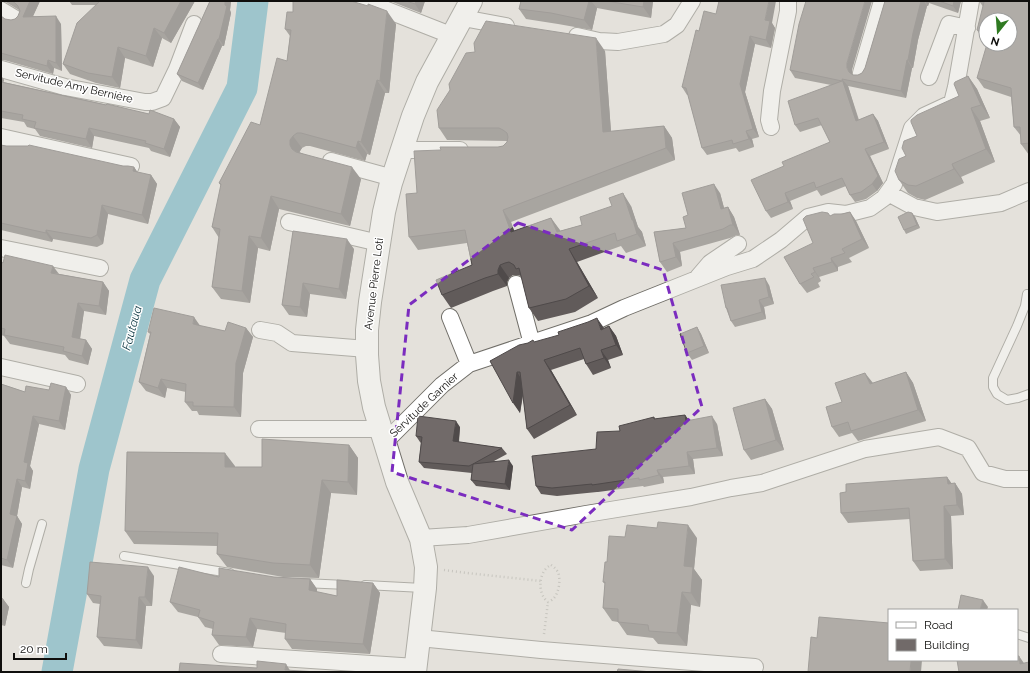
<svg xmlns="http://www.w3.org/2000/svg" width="1030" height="673" font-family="Raleway,sans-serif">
	<rect width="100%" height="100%" fill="#e4e1db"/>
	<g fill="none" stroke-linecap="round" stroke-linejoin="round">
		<path stroke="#4aa3bb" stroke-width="31" d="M 57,672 L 94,469 L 145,280 L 242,88 L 253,1"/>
		<g stroke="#706e68" stroke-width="10">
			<path id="lane" d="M 1027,294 L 1025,306 L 1017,326 L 993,378 L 993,387 L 997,394 L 1007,400 L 1018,398 L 1029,394
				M 124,556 L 230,573
				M 26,583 L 29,569 L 42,524
				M 303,583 L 347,585
				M 365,585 L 423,588
				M 1017,634 L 1029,638"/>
		</g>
		<g stroke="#706e68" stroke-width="18">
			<path id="street" d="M 364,1 L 453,36
				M 1,10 L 16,19
				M 463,18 L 506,26
				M 577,36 L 599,41 L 618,42 L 664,34 L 677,25 L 692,1
				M 1,69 L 65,87 L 145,102 L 152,102 L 163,98 L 177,69 L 194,24
				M 861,73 L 882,1
				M 929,77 L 949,24 L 967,28
				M 771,127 L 769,120 L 772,91 L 788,11 L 788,1
				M 1,137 L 131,166
				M 401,150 L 460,150
				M 331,161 L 393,178
				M 888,193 L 914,207 L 937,212 L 1001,203 L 1029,191
				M 289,222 L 379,243
				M 1,248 L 100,268
				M 698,277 L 710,263 L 738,244
				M 516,284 L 532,344
				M 450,317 L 469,364
				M 260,330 L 277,333 L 292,343 L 367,349
				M 1,367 L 77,384
				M 259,429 L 380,429
				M 384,443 L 442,385 L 469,364 L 592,323 L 624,308 L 727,267 L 753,259 L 781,240 L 808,217 L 828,212 L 846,214 L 870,208 L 884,198 L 894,184 L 912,128 L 924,116 L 952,103 L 956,87 L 971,1
				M 416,528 L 421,538 L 468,535 L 586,514 L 691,497 L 731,488 L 762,483 L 865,449 L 939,437 L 968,448 L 983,473 L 1005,479 L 1029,479
				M 419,638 L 541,650 L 755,667
				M 221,654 L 416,667"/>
		</g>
		<g stroke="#706e68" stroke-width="24">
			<path id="secondary" d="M 415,672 L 425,588 L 426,567 L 421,539 L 397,482 L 374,407 L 369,381 L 367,355 L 367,330 L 370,302 L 384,212 L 391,183 L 413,116 L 427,82 L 471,1"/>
		</g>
		<path stroke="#a4a19d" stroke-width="2.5" stroke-dasharray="1 3" stroke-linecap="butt" d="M 551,565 C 554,567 556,569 558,572 C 561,579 559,594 553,599 C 552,600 549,602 548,602 C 537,594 538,571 551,565 Z
			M 444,570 L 467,573 L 541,581
			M 544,634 L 548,602"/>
		<use href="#lane" stroke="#fff" stroke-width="8"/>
		<use href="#street" stroke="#fff" stroke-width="16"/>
		<use href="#secondary" stroke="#fff" stroke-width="22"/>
	</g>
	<path fill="#615b5a" d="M 4,1 L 40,1 L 33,16 L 61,24 L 62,71 L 54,68 L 53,74 L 4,60 L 1,60 L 1,16 L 5,19 L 11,20 L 15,19 L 18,16 L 20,11 L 19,10 Z
		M 69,1 L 195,1 L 171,43 L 162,38 L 153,67 L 125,58 L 120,88 L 96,83 L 70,74 L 63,64 L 96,5 L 72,5 Z
		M 210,1 L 231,1 L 230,10 L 231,13 L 224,46 L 222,46 L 203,90 L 182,81 L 177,74 Z
		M 390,1 L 425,1 L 421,13 Z
		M 521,1 L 653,1 L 651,18 L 597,8 L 592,30 L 558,24 L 526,19 L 519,9 Z
		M 885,1 L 961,1 L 958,13 L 929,3 L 928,6 L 927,6 L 918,40 L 913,68 L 912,68 L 906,98 L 848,86 L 859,120 L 873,114 L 878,121 L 889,149 L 870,156 L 883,183 L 877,191 L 866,199 L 855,202 L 850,195 L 846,186 L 821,196 L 817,190 L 790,201 L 793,209 L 771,218 L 766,211 L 784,166 L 830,142 L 822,125 L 800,132 L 795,125 L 831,85 L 795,78 L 790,70 L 852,70 L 852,74 L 853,75 L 858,75 L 862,73 L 865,68 Z
		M 979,1 L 1029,1 L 1029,155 L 1021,144 L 1021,136 L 1014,127 L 1011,97 L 984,88 L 977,78 L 1010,44 Z
		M 716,14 L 772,23 L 775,28 L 771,48 L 755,44 L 745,92 L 759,137 L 752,139 L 754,147 L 739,152 L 736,148 L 707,155 L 702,148 L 688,95 L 687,95 L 682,87 L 699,31 Z
		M 396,24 L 389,93 L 385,93 L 370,155 L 367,154 L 365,161 L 310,146 L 306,146 L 302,148 L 299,152 L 361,179 L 350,226 L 279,209 L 270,251 L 258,248 L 250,303 L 221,299 L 212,287 L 219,238 L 212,227 L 221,186 L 219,183 L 260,125 L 287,61 L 290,36 L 285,29 Z
		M 977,30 L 986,33 L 986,41 L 984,41 Z
		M 605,51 L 611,132 L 664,126 L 672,138 L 675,160 L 511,222 L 514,231 L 551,218 L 560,231 L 582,225 L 631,206 L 638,227 L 642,232 L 646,246 L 626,253 L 621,246 L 577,262 L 598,298 L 575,312 L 538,321 L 529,308 L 521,276 L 518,275 L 513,275 L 509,278 L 507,282 L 507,286 L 493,291 L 451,308 L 442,295 L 472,265 L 467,243 L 418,250 L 409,237 L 417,193 L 498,147 L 503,146 L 507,142 L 507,141 L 447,140 L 439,128 L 450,90 Z
		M 1,76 L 4,80 L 3,82 L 149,114 L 174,119 L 180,127 L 170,157 L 151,151 L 149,148 L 94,136 L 92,148 L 40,136 L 35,129 L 27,127 L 24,122 L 1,118 Z
		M 968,76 L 977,89 L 990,118 L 980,121 L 995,162 L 961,177 L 964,183 L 925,200 L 917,198 L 908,193 L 899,180 L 906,156 L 917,136 L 959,96 Z
		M 1,145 L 123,166 L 134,167 L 138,173 L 151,175 L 157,184 L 148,224 L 108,214 L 103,244 L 97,247 L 53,239 L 52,242 L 1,230 Z
		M 720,193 L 724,208 L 728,207 L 734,217 L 740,235 L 737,235 L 730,238 L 680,252 L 682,266 L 667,272 L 660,262 L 654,232 L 686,228 L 688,215 Z
		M 850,212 L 856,221 L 869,248 L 849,258 L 852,262 L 838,267 L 838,271 L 819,277 L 821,281 L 818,283 L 820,287 L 807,293 L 800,284 L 813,243 L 830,216 Z
		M 912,213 L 915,217 L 920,228 L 906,234 L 904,230 Z
		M 293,231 L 354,249 L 346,299 L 310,294 L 307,317 L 289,315 L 282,305 Z
		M 1,262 L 59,274 L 103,282 L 109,291 L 106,315 L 84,311 L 80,339 L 86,340 L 92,349 L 88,365 L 69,360 L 65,355 L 10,344 L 4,336 L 1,335 Z
		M 769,285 L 774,304 L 764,307 L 766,319 L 735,327 L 731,321 L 727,311 L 726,308 Z
		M 200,326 L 225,331 L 246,328 L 253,337 L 243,373 L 241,417 L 199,415 L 197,411 L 192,411 L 185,402 L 186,392 L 167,388 L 165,398 L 146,391 L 139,382 L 150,334 L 148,332 Z
		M 609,326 L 616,336 L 623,355 L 608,360 L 611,368 L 593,375 L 586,364 L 584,359 L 551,370 L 577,415 L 534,439 L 527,429 L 523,396 L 520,413 L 490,361 L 528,343 L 535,342 L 604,328 Z
		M 697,327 L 701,334 L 709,353 L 692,360 L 687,353 Z
		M 906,372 L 913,383 L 926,421 L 858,441 L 852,433 L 839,437 L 832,427 L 842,402 L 873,383 Z
		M 1,384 L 25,392 L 49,390 L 66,387 L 71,395 L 65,430 L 39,424 L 30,466 L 33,471 L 30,489 L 22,487 L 17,516 L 22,524 L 13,568 L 1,565 Z
		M 765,399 L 772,409 L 784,450 L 751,460 L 744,450 Z
		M 685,415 L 689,420 L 717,424 L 723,456 L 693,459 L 695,474 L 663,477 L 664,483 L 644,487 L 643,486 L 598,492 L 597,492 L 557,496 L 541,494 L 536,486 L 596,449 L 620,431 L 654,417 L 655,419 Z
		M 460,427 L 459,442 L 502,448 L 507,454 L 494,461 L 513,466 L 510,490 L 476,486 L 471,480 L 472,473 L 424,468 L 419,462 L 421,443 L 420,442 L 416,436 Z
		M 349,445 L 358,458 L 357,495 L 331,493 L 319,578 L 283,577 L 227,567 L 217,554 L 217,546 L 134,544 L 125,531 L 235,466 L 235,467 L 262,467 Z
		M 947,477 L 952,484 L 955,483 L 962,494 L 964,515 L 951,516 L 953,569 L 920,571 L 913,561 L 910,519 L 848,523 L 841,513 L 846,492 Z
		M 625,537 L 697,538 L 694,569 L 702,580 L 700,607 L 691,605 L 687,646 L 658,644 L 653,638 L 627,635 L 618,622 L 612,621 L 603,608 L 605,584 L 603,582 L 607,562 Z
		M 154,576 L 152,606 L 146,606 L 142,649 L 104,646 L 97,637 L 100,604 L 93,603 L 87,594 Z
		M 219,577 L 274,577 L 310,579 L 317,589 L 317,592 L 337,596 L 373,583 L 380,593 L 370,654 L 292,649 L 285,639 L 286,633 L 257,629 L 253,647 L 219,645 L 212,635 L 213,629 L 205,627 L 198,617 L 178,612 L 170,602 Z
		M 1,598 L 3,599 L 9,607 L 5,626 L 1,625 Z"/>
	<path fill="#4f4a4a" d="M 30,1 L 40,1 L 29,25 L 23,17 Z
		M 181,1 L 195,1 L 171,43 L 164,33 Z
		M 225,1 L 231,1 L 230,10 L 231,13 L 224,46 L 219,39 Z
		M 416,1 L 425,1 L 421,13 L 415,4 Z
		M 589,1 L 591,1 L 597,8 L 592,30 L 584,20 Z
		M 644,1 L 653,1 L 651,18 L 643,7 Z
		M 769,1 L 776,1 L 772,23 L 775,28 L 771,48 L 766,40 L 765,20 Z
		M 865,1 L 872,1 L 852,70 L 852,75 L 849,72 L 847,68 L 847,63 Z
		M 921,1 L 924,1 L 927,6 L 918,40 L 913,68 L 908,60 L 913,33 Z
		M 925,1 L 928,1 L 929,3 L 928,6 Z
		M 954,1 L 961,1 L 958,13 L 953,6 Z
		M 387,11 L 396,24 L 389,93 L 380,81 Z
		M 56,16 L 61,24 L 62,71 L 56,63 Z
		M 154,28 L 162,38 L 153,67 L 146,56 Z
		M 750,36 L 755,44 L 745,92 L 759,137 L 753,129 L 740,84 Z
		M 596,38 L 605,51 L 612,145 L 603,132 Z
		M 218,39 L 222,46 L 203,90 L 198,83 Z
		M 118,47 L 125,58 L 120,88 L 112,77 Z
		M 48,60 L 54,68 L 53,74 L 47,66 Z
		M 907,60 L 912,68 L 906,98 L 901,91 Z
		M 1,76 L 4,80 L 2,89 L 1,88 Z
		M 968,76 L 977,89 L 990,118 L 981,105 Z
		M 842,79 L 848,86 L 861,129 L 856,121 Z
		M 377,80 L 385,93 L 370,155 L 361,142 Z
		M 971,108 L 980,121 L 995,162 L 986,149 Z
		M 873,114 L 878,121 L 889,149 L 884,142 Z
		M 174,119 L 180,127 L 170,157 L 164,149 Z
		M 664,126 L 672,138 L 675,160 L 666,148 Z
		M 89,128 L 94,136 L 92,148 L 86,139 Z
		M 746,131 L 752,139 L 754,147 L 749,139 Z
		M 293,136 L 302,148 L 299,153 L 292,149 L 290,145 L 290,140 Z
		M 358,141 L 367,154 L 365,161 L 356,148 Z
		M 865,149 L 870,156 L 883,183 L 877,191 L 872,184 Z
		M 952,164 L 961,177 L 964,183 L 954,169 Z
		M 134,167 L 140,176 L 133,171 Z
		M 352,167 L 361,179 L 350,226 L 341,214 Z
		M 151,175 L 157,184 L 148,224 L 142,215 Z
		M 714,184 L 720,193 L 727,219 L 721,209 Z
		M 623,193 L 631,206 L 638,227 L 642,232 L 646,246 L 637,234 L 632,220 Z
		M 785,193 L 790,201 L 793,209 L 788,202 Z
		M 271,196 L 279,209 L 270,251 L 261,238 Z
		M 102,205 L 108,214 L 103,244 L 97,235 Z
		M 728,207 L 734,217 L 740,235 L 733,225 Z
		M 503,210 L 511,222 L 519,244 L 511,232 Z
		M 850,212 L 856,221 L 869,248 L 862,239 Z
		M 912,213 L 915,217 L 920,228 L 917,225 Z
		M 551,218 L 560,230 L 566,244 L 557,232 Z
		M 46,230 L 53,239 L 52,242 L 46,233 Z
		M 249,236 L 258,248 L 250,303 L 242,291 Z
		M 347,239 L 354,249 L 346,299 L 339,289 Z
		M 673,243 L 680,252 L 682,266 L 676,257 Z
		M 569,249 L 577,262 L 598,298 L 589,286 Z
		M 831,258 L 838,267 L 838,271 L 832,262 Z
		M 500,265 L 509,278 L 507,282 L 507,286 L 498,274 L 498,270 Z
		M 53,266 L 59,274 L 51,273 Z
		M 813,268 L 819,277 L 821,281 L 815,272 Z
		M 765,278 L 769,285 L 774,304 L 769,297 Z
		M 103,282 L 109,291 L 106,315 L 99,306 Z
		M 303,283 L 310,294 L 307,317 L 300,307 Z
		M 759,300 L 764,307 L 766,319 L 762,312 Z
		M 78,303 L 84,311 L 79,345 L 72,337 Z
		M 194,317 L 201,327 L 193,324 Z
		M 597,318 L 604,328 L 601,330 Z
		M 609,326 L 616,336 L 623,355 L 616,345 Z
		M 697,327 L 701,334 L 709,353 L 704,346 Z
		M 246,328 L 253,337 L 243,373 L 241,417 L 234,407 L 236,363 Z
		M 86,340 L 92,349 L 88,365 L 82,356 Z
		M 601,350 L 608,360 L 611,368 L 604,358 Z
		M 544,360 L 551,370 L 577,415 L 570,405 Z
		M 517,372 L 524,383 L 520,413 L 513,403 Z
		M 906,372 L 913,383 L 926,421 L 918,410 Z
		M 865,373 L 873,383 L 870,384 Z
		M 161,379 L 167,388 L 165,398 L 158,388 Z
		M 66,387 L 71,395 L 65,430 L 59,421 Z
		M 765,399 L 772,409 L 784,450 L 776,440 Z
		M 685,415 L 690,422 L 686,421 Z
		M 33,416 L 39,424 L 30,466 L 33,471 L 30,489 L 25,481 L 24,462 Z
		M 712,416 L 717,424 L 723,456 L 717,448 Z
		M 456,421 L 460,427 L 458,448 L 453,441 Z
		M 349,445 L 358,458 L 357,495 L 348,482 Z
		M 687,452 L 693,459 L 695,474 L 689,466 Z
		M 225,453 L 235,466 L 234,480 L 225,467 Z
		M 509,460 L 513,466 L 510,490 L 505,484 Z
		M 657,470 L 663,477 L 664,483 L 659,475 Z
		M 947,477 L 954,487 L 948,484 Z
		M 17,479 L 22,487 L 17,516 L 22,524 L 13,568 L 7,560 L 10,514 Z
		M 322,480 L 331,493 L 319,578 L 310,565 Z
		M 955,483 L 962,494 L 964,515 L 957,505 Z
		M 944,506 L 951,516 L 953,569 L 945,559 Z
		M 688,525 L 697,538 L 694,569 L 702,580 L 700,607 L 691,593 L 684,566 Z
		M 148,567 L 154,576 L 152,606 L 145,597 Z
		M 310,579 L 317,589 L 316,600 L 309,590 Z
		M 373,583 L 380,593 L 370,654 L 363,644 Z
		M 682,592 L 691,605 L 687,646 L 677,633 Z
		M 139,597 L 146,606 L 142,649 L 136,640 Z
		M 3,599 L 9,607 L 5,626 L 1,620 L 1,610 Z
		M 983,600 L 988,607 L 987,610 L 980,610 Z
		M 250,618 L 257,629 L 253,647 L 246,637 Z
		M 1019,656 L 1028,669 L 1020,664 Z
		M 911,660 L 922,660 L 921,672 L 910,672 Z
		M 286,664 L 291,672 L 285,670 Z"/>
	<path fill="#716a69" stroke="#4f4a4a" d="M 12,1 L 30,1 L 23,17 L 56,16 L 56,63 L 48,60 L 47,66 L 1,53 L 1,16 L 5,19 L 11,20 L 15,19 L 18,16 L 20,11 L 18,6 L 15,3 Z
		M 100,1 L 181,1 L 164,33 L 154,28 L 146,56 L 118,47 L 112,77 L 88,73 L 63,64 L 77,23 Z
		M 210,1 L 225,1 L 225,5 L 227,6 L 219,39 L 218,39 L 198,83 L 177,74 Z
		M 293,1 L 351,1 L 368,6 L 368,4 L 387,11 L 380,81 L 377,80 L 361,142 L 358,141 L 356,148 L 301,133 L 297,133 L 293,136 L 290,140 L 290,145 L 292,149 L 296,152 L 352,167 L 341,214 L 271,196 L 261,238 L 249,236 L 242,291 L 212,287 L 220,229 L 212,227 L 221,184 L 219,183 L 251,122 L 260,125 L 277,58 L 287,61 L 291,30 L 285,29 L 287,12 L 293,12 Z
		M 406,1 L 416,1 L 415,4 Z
		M 521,1 L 589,1 L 584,20 L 551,13 L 519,9 Z
		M 606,1 L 644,1 L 643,7 Z
		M 719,1 L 769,1 L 765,20 L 770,21 L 766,40 L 750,36 L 740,84 L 753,129 L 746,131 L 749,139 L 733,144 L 732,140 L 702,148 L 686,88 L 682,87 L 696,30 L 699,31 L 704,11 L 716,14 Z
		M 806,1 L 865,1 L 847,63 L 847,68 L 849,72 L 853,75 L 858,75 L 862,73 L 865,68 L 885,1 L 921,1 L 913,33 L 908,60 L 907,60 L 901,91 L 842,79 L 856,121 L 873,114 L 884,142 L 865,149 L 878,176 L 872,184 L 861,192 L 850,195 L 842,178 L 816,188 L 814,182 L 785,193 L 788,202 L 766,211 L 751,180 L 784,166 L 782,162 L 830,142 L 818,118 L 795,125 L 788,101 L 842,81 L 790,70 L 799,24 Z
		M 939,1 L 954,1 L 953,6 Z
		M 979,1 L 1029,1 L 1029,143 L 1021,144 L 1020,127 L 1014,127 L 1011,88 L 977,78 L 987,44 L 1010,44 L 1010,20 L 986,20 L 986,33 L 977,30 L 984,2 Z
		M 486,21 L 596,38 L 603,132 L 664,126 L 666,148 L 503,210 L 511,232 L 551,218 L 557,232 L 582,225 L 580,217 L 612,206 L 609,198 L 623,193 L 632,220 L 633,220 L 637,234 L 617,241 L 615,233 L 569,249 L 589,286 L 566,299 L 529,308 L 519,268 L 516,269 L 514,265 L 509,262 L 505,263 L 500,265 L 498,270 L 498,274 L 485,278 L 442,295 L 436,280 L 472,265 L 465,230 L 409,237 L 406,194 L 417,193 L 414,151 L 441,150 L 440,147 L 498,147 L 503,146 L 507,142 L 508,137 L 507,133 L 503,130 L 499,128 L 439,128 L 437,110 L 450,90 L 449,84 L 466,53 L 475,52 L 474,43 Z
		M 968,76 L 981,105 L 971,108 L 986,149 L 952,164 L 954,169 L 916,186 L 908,185 L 899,180 L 895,171 L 899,159 L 906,156 L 902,148 L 904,141 L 917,136 L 911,122 L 911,120 L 917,115 L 959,96 L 954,84 L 955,82 Z
		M 1,82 L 106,105 L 107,104 L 149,114 L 150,110 L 174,119 L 164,149 L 145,143 L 146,141 L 89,128 L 86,139 L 34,128 L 36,122 L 22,119 L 23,115 L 1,111 Z
		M 1,145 L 6,146 L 28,146 L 29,145 L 123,166 L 128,166 L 134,167 L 133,171 L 151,175 L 142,215 L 102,205 L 97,235 L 91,238 L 46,230 L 46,233 L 1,223 Z
		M 714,184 L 721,209 L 728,207 L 733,225 L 730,225 L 723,229 L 673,243 L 676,257 L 660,262 L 654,232 L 686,228 L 683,217 L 688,215 L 682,193 Z
		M 822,212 L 828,213 L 830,216 L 834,214 L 842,214 L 850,212 L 862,239 L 842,249 L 845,253 L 831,258 L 832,262 L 813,268 L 815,272 L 811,274 L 814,277 L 800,284 L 784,257 L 813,243 L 803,219 L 806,216 Z
		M 908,212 L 912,213 L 917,225 L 904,230 L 898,217 Z
		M 293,231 L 347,239 L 339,289 L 303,283 L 300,307 L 282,305 Z
		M 5,255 L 53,266 L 51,273 L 103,282 L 99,306 L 78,303 L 72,337 L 86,340 L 82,356 L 63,351 L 64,347 L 4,335 L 5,329 L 1,328 L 1,262 L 3,263 Z
		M 765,278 L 769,297 L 759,300 L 762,312 L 731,321 L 727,308 L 726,308 L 721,285 Z
		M 154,308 L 194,317 L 193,324 L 225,331 L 228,322 L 246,328 L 236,363 L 234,407 L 193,406 L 193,402 L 185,402 L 186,384 L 161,379 L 158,388 L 139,382 L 151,332 L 148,332 Z
		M 597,318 L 601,330 L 609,326 L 616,345 L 601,350 L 604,358 L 586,364 L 580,348 L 544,360 L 570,405 L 527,429 L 520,372 L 517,372 L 513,403 L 490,361 L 519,345 L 528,343 L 533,340 L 534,342 L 559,335 L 558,332 L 588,322 Z
		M 697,327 L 704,346 L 687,353 L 680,334 Z
		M 906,372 L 918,410 L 851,431 L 848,422 L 832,427 L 826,407 L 842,402 L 835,383 L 865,373 L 870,384 Z
		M 51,383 L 66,387 L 59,421 L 33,416 L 24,462 L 28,463 L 25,481 L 17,479 L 10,514 L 17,516 L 7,560 L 1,558 L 1,384 L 25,392 L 26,386 L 49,390 Z
		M 765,399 L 776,440 L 744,450 L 733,408 Z
		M 685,415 L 686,421 L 712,416 L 717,448 L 687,452 L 689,466 L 657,470 L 659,475 L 639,480 L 639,478 L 592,485 L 592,484 L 552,488 L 536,486 L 532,456 L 596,449 L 597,432 L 620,431 L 619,426 L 654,417 L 654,419 Z
		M 418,416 L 456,421 L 453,441 L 502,448 L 473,464 L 509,460 L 505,484 L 471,480 L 473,464 L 469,466 L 419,462 L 422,437 L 416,436 Z
		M 262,439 L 349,445 L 348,482 L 322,480 L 310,565 L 273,563 L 217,554 L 218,533 L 125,531 L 127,452 L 225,453 L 225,467 L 262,467 Z
		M 947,477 L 948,484 L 955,483 L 957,505 L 944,506 L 945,559 L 913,561 L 909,508 L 841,513 L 840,493 L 846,492 L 846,484 Z
		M 658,522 L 688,525 L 684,566 L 693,567 L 691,593 L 682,592 L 677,633 L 649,631 L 648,625 L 618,622 L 618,609 L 603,608 L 605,582 L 603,582 L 605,562 L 607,562 L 609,536 L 625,537 L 627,525 L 657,528 Z
		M 90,562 L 148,567 L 145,597 L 139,597 L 136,640 L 97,637 L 101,596 L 87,594 Z
		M 179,567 L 219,577 L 219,568 L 274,577 L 310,579 L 309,590 L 337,596 L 337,580 L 373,583 L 363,644 L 285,639 L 286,624 L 250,618 L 246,637 L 212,635 L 214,622 L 198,617 L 200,610 L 170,602 Z
		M 961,595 L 983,600 L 980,610 L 958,610 Z
		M 1,598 L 3,599 L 1,610 Z
		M 819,617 L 889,623 L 889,660 L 911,660 L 910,672 L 808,672 L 811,637 L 817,638 Z
		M 1017,656 L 1019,656 L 1020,664 L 1029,662 L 1029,672 L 959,672 L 957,660 L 1017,660 Z
		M 257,661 L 286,664 L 285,670 L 318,672 L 179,672 L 180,663 L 257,668 Z
		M 618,669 L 652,672 L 617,672 Z"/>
	<path d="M0 0H1030V673H0ZM 518,223 L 663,270 L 702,407 L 572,530 L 392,472 L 409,305 Z" fill="#e4e1db" fill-opacity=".55" fill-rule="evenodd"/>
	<path fill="none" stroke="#7b2cbf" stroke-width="3" stroke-dasharray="8 5" stroke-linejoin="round" d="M 518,223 L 663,270 L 702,407 L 572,530 L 392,472 L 409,305 Z"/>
	<g text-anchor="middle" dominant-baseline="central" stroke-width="3" stroke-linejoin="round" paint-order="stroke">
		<g font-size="11" fill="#100f0d" stroke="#fff">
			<text transform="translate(74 86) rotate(13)">Servitude Amy Bernière</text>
			<text transform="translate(374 284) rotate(-83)">Avenue Pierre Loti</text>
			<text transform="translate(424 405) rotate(-43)">Servitude Garnier</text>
		</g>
		<g font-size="12" font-style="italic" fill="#0e3843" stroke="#fff">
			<text transform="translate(132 328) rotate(-75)">Fautaua</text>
		</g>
	</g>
	<rect width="1030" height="673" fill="none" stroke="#100f0d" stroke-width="4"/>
	<rect x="888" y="609" width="130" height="52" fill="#ffffff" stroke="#9f9f9e"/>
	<rect x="896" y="622" width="20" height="6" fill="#ffffff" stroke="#9f9f9e"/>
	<text x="924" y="629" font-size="12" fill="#100f0d">Road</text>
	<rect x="896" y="639" width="20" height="12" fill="#716a69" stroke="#9f9f9e"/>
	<text x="924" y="649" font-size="12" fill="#100f0d">Building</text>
	<g transform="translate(998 32) rotate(197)"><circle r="19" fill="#ffffff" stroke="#9f9f9e"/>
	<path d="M0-3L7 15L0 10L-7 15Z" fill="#2f7a21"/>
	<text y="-6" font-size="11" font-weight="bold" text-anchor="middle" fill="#100f0d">N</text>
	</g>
	<path d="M14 653v6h52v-6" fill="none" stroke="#100f0d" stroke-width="2"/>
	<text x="20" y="653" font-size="12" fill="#100f0d" stroke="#ffffff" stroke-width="3" paint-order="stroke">20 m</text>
</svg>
